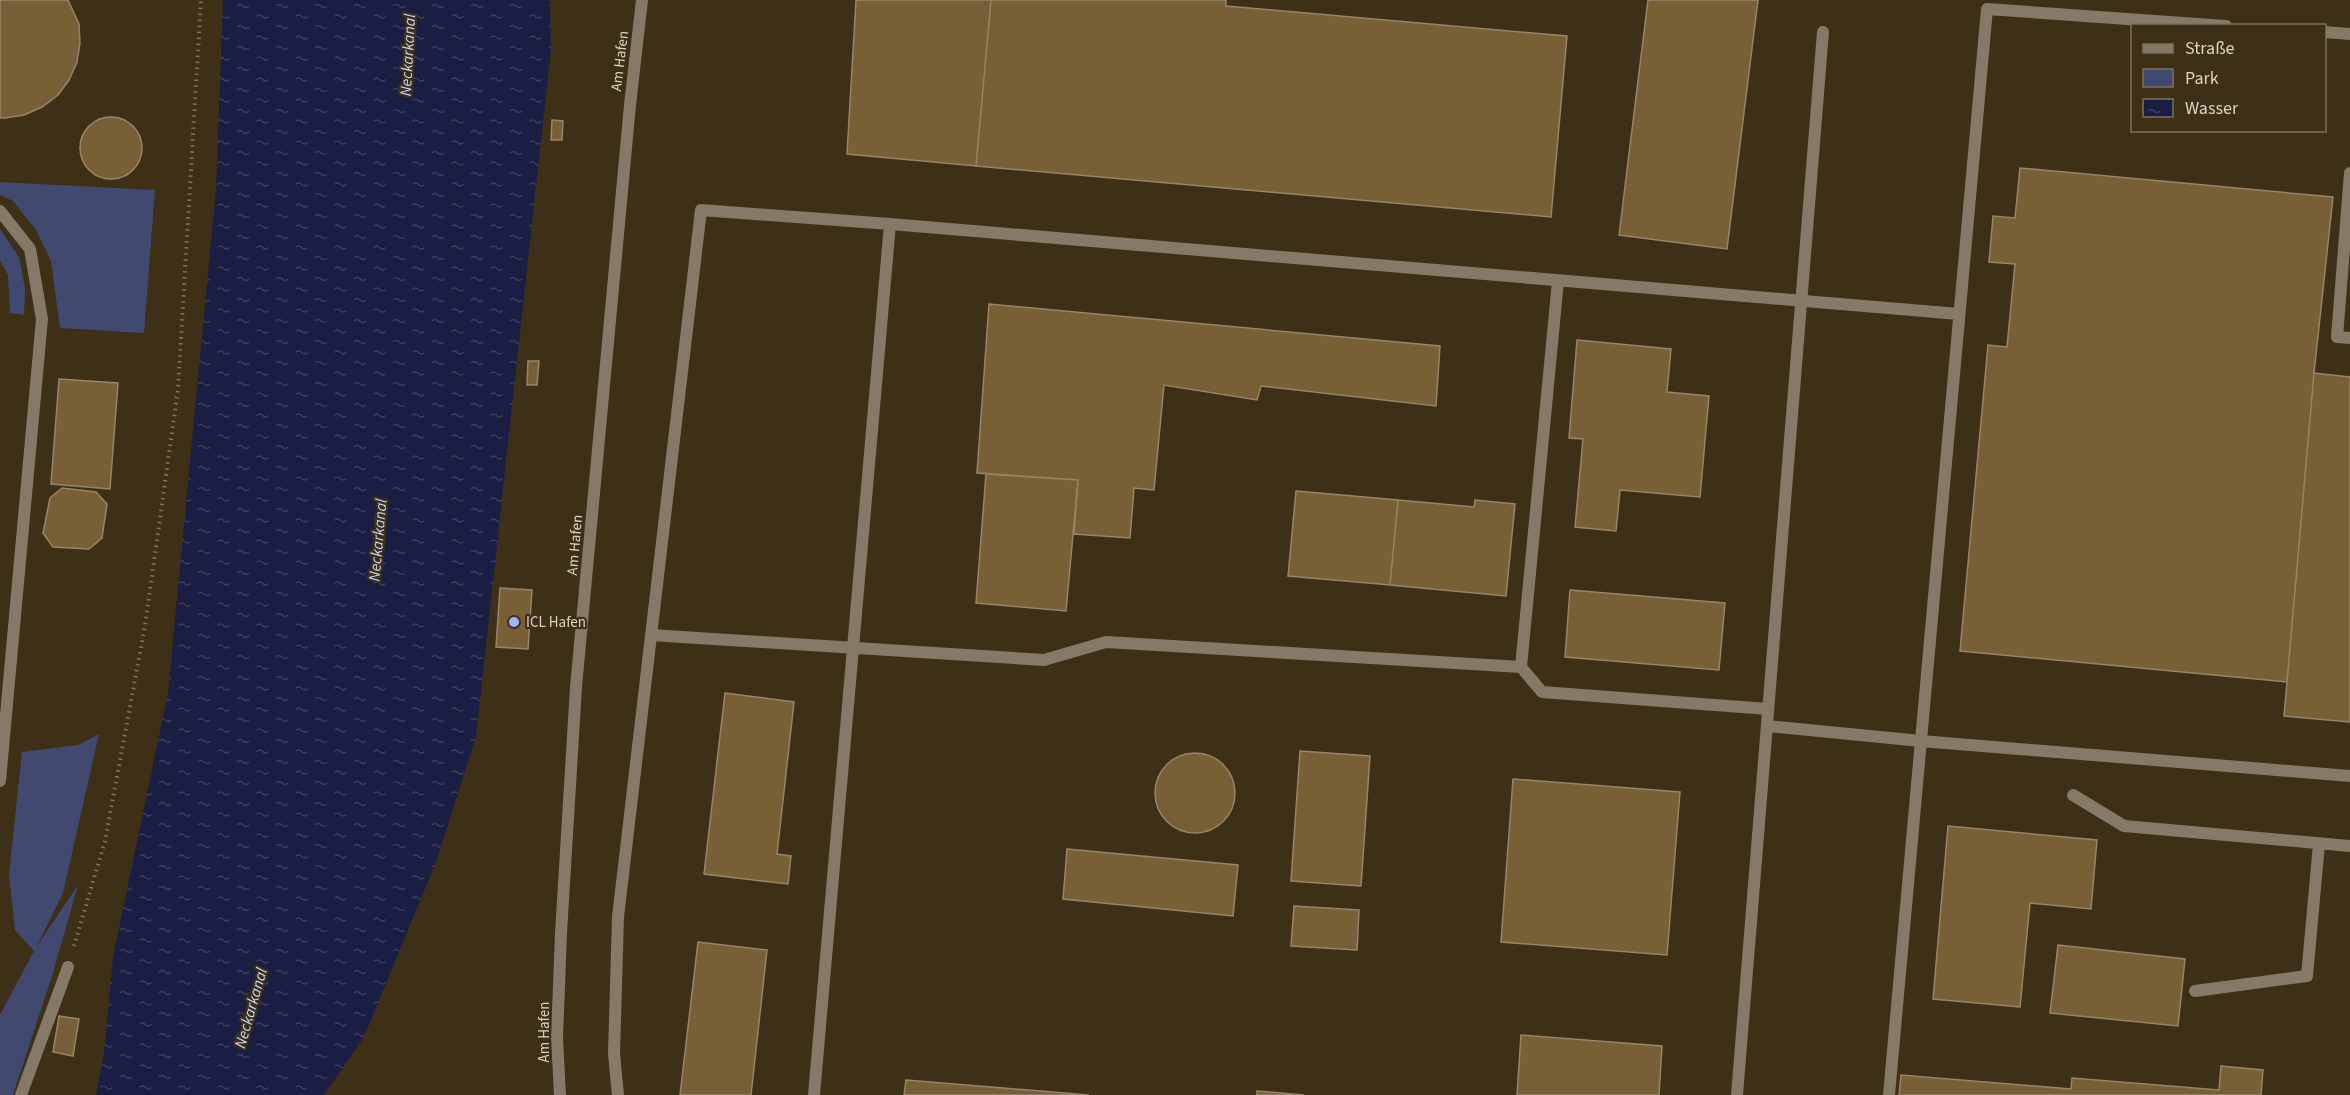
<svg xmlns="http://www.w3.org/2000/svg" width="2350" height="1095" font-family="'Source Sans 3',sans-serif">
	<defs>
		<pattern id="water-ripples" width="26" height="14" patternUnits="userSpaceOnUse" patternTransform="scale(1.5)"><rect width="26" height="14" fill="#1a1e42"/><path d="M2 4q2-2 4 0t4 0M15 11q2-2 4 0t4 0" fill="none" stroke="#3b3e5c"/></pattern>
	</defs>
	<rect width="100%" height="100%" fill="#3e2f17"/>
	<path fill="#424970" d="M 0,182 L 155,190 L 144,333 L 60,328 L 51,261 L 36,230 L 13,201 L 0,195 Z
		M 0,229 L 19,257 L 25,289 L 24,315 L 10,313 L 8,275 L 0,260 Z
		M 99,734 L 63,893 L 37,946 L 78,885 L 52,976 L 13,1095 L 0,1095 L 0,1015 L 34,951 L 15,930 L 9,874 L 22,752 L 78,745 Z"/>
	<path fill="url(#water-ripples)" d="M 223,0 L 550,0 L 551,49 L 476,737 L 436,862 L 364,1037 L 324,1095 L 96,1095 L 104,1053 L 113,957 L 168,693 L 216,189 Z"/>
	<path fill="#795f35" stroke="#97856b" stroke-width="1.5" d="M 0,0 L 68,0 L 79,24 L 80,43 L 77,62 L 69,80 L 58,95 L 42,107 L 24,115 L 5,118 L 0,118 Z
		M 856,0 L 991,0 L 976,166 L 847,154 Z
		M 991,0 L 1226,0 L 1226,6 L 1567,36 L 1551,217 L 976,166 Z
		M 1648,0 L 1758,0 L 1727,249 L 1619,235 Z
		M80 148a31 31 0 1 1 62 0a31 31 0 1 1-62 0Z
		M 552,120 L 563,121 L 562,140 L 551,140 Z
		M 2020,168 L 2333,197 L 2314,373 L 2287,682 L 1960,651 L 1988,345 L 2007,347 L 2015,264 L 1989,262 L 1993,216 L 2015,218 Z
		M 989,304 L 1440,346 L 1436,406 L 1261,386 L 1257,400 L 1164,385 L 1154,490 L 1134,488 L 1130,538 L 1074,534 L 1078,480 L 977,473 Z
		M 1577,340 L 1671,349 L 1667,392 L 1709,396 L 1700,497 L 1620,490 L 1616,531 L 1575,527 L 1583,439 L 1569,438 Z
		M 528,361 L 539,361 L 537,385 L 527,385 Z
		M 2314,373 L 2350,377 L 2350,722 L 2284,716 Z
		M 59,379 L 118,383 L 110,489 L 51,484 Z
		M 986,474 L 1078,480 L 1066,611 L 976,603 Z
		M 62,488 L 96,492 L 107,504 L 102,538 L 89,549 L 53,547 L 43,533 L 50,498 Z
		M 1296,491 L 1398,500 L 1390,585 L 1288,576 Z
		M 1398,500 L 1474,507 L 1475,500 L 1515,504 L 1506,596 L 1390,585 Z
		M 500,588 L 532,590 L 528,649 L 496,647 Z
		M 1570,590 L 1725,603 L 1719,670 L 1565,657 Z
		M 725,693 L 794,702 L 777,854 L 791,856 L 788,884 L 704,874 Z
		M 1300,751 L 1370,756 L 1361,886 L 1291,881 Z
		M1155 793a40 40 0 1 1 80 0a40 40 0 1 1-80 0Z
		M 1513,779 L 1680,792 L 1667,955 L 1501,942 Z
		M 1948,826 L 2097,840 L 2091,909 L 2030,903 L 2020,1007 L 1933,999 Z
		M 1067,849 L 1238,865 L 1233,916 L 1063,899 Z
		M 1294,906 L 1359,910 L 1357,950 L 1291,946 Z
		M 698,942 L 767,950 L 751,1095 L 680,1095 Z
		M 2058,945 L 2185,959 L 2178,1026 L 2050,1013 Z
		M 59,1016 L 79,1019 L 73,1056 L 53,1052 Z
		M 1521,1035 L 1662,1046 L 1659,1095 L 1517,1095 Z
		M 2221,1066 L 2263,1070 L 2261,1095 L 1899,1095 L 1901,1075 L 2071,1089 L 2072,1078 L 2219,1090 Z
		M 906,1080 L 1089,1095 L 904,1095 Z
		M 1257,1091 L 1304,1095 L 1257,1095 Z"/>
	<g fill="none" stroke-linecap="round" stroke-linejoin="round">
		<path stroke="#817460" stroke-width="4" stroke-dasharray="1.5 4.5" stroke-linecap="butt" d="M 74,946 L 105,841 L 145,626 L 178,389 L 201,0"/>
		<path stroke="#857967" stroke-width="12" d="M 2324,32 L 2350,34
			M 2350,173 L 2337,337 L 2350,338
			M 0,211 L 30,249 L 42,319 L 0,781
			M 890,224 L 1959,314
			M 651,635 L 1044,660 L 1106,642 L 1521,667 L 1558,281
			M 1521,667 L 1542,692 L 1768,709
			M 1767,726 L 1921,741 L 2350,776
			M 2073,795 L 2124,826 L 2350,846
			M 2195,991 L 2307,976 L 2319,844
			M 21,1095 L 68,967
			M 618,1095 L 614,1054 L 618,917 L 701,210 L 890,224 L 814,1095
			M 1737,1095 L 1823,32
			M 1889,1095 L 1987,9 L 2226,26"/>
		<path stroke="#857967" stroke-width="12" d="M 560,1095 L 557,1038 L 561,933 L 576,687 L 630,105 L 642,0"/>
	</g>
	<circle fill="#a3b2fd" stroke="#3e2f17" stroke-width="2" cx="514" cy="622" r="6"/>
	<g text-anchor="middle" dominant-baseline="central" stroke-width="4.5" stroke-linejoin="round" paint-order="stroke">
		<g font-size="15" fill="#dcd3c5" stroke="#3e2f17">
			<text transform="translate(620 61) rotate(-83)">Am Hafen</text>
			<text transform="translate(575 545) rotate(-85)">Am Hafen</text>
			<text transform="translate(544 1032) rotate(-90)">Am Hafen</text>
		</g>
		<g font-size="15" fill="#dcd3c5" stroke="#3e2f17" text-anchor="start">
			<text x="526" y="622">ICL Hafen</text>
		</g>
		<g font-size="16" font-style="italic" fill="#cad3fc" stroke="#3e2f17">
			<text transform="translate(408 55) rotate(-87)">Neckarkanal</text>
			<text transform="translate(378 540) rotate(-85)">Neckarkanal</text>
			<text transform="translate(251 1008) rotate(-74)">Neckarkanal</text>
		</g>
	</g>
	<rect x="2131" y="24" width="195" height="108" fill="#3e2f17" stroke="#7d715d" stroke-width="1.5"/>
	<rect x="2143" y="44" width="30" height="9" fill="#857967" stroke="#7d715d" stroke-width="1.5"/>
	<text x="2185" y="54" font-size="18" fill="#dcd3c5">Straße</text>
	<rect x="2143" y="69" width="30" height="18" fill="#424970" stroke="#7d715d" stroke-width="1.5"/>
	<text x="2185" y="84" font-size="18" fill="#dcd3c5">Park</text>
	<rect x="2143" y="99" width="30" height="18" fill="url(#water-ripples)" stroke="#7d715d" stroke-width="1.5"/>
	<text x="2185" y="114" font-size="18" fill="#dcd3c5">Wasser</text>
</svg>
